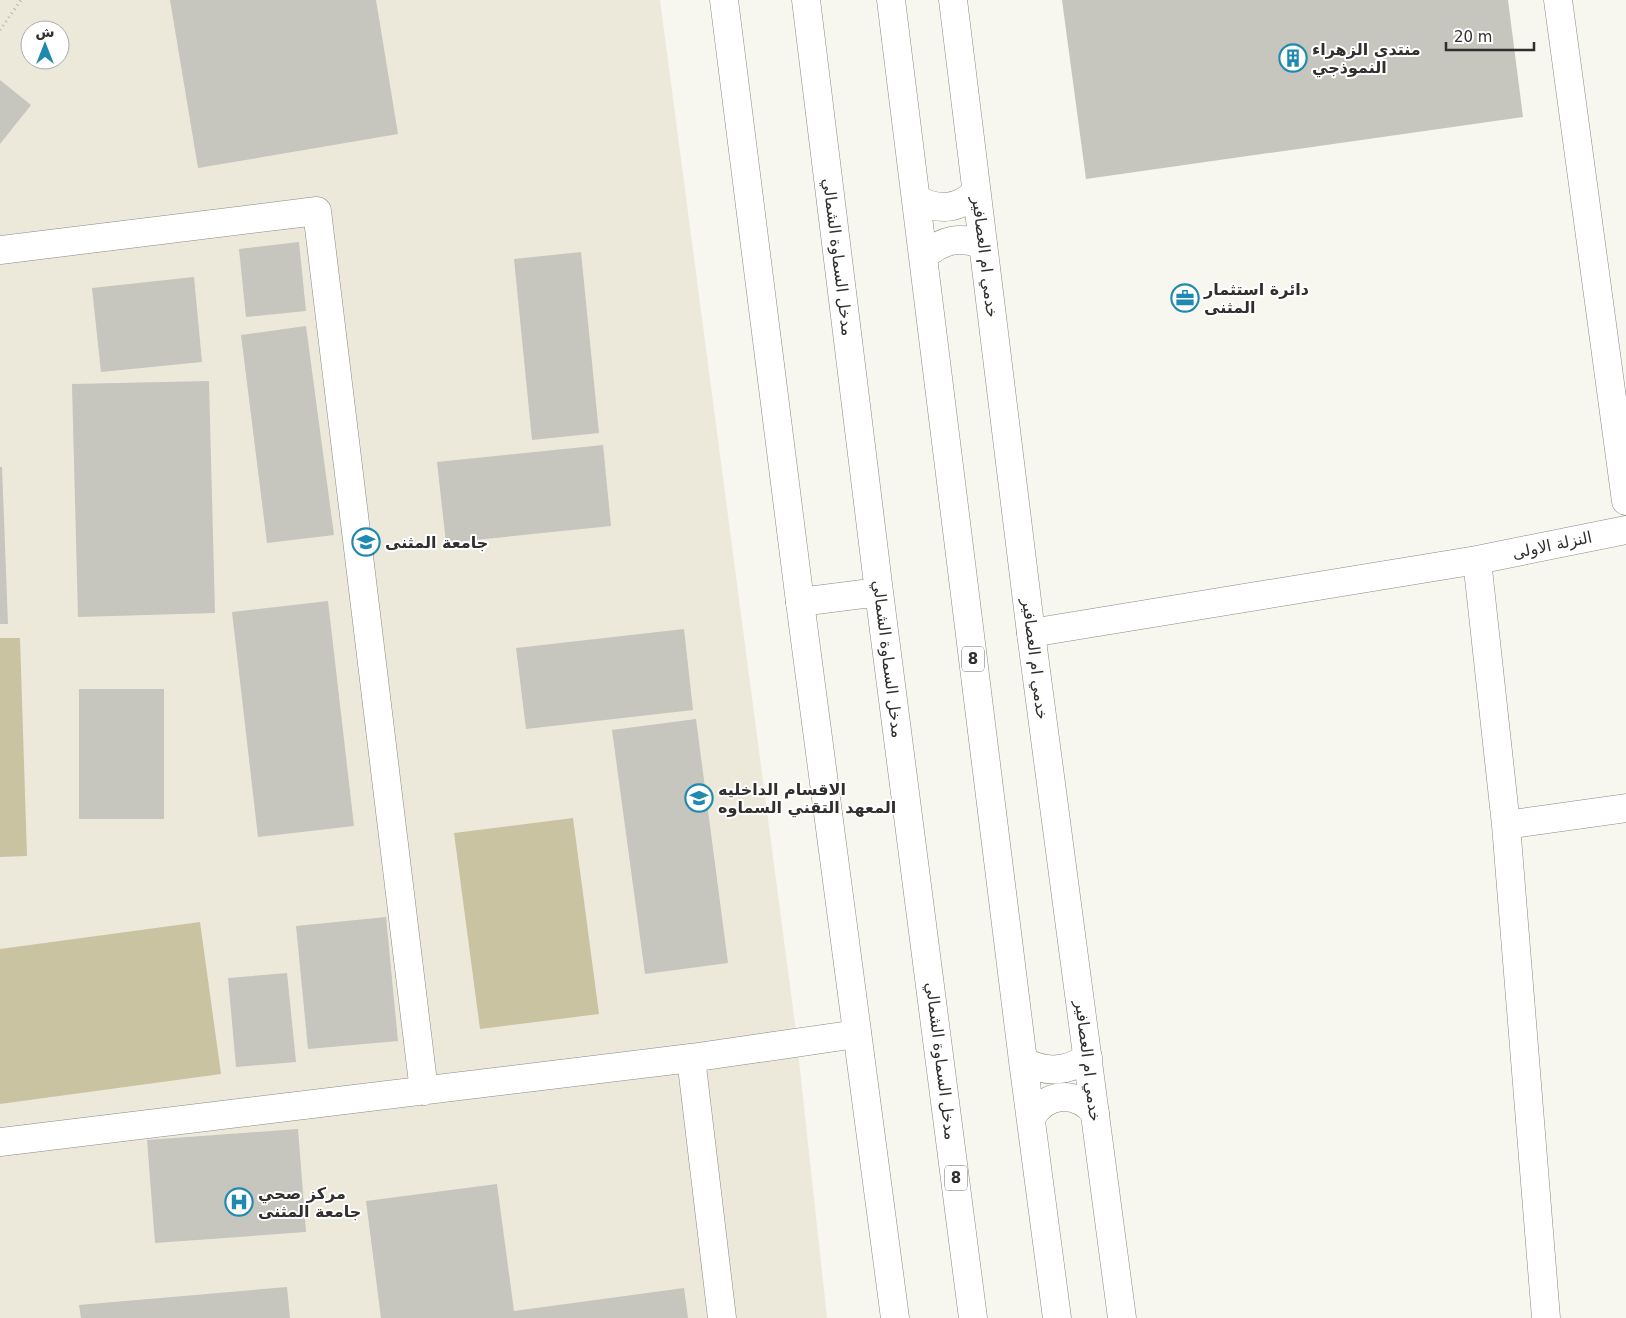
<svg xmlns="http://www.w3.org/2000/svg" width="1626" height="1318" font-family="'DejaVu Sans',Vazirmatn,sans-serif">
	<rect width="100%" height="100%" fill="#f7f6ef"/>
	<path fill="#ece9db" fill-rule="evenodd" d="M 0,0 L 660,0 L 795,1024 L 827,1318 L 0,1318 ZM 30,30 L 60,30 L 60,60 L 30,60 Z"/>
	<path fill="#cac3a2" d="M 0,638 L 20,638 L 27,856 L 0,857 Z
		M 573,818 L 599,1014 L 480,1029 L 454,833 Z
		M 200,922 L 221,1074 L 0,1104 L 0,949 Z"/>
	<path fill="#c6c5be" d="M 170,0 L 376,0 L 398,134 L 198,168 Z
		M 1062,0 L 1508,0 L 1523,117 L 1086,179 Z
		M 0,80 L 31,105 L 0,144 Z
		M 299,242 L 306,311 L 246,317 L 239,249 Z
		M 581,252 L 599,433 L 532,440 L 514,259 Z
		M 194,277 L 202,362 L 101,372 L 92,288 Z
		M 306,326 L 334,535 L 267,543 L 241,335 Z
		M 209,381 L 215,613 L 78,617 L 72,384 Z
		M 603,445 L 611,526 L 446,543 L 437,462 Z
		M 0,467 L 2,467 L 8,624 L 0,624 Z
		M 328,601 L 354,826 L 258,837 L 232,612 Z
		M 684,629 L 693,710 L 526,729 L 516,648 Z
		M 79,689 L 164,689 L 164,819 L 79,819 Z
		M 696,719 L 728,963 L 645,974 L 612,730 Z
		M 386,917 L 398,1041 L 308,1049 L 296,926 Z
		M 287,973 L 296,1062 L 236,1067 L 228,978 Z
		M 298,1129 L 306,1232 L 155,1243 L 147,1140 Z
		M 497,1184 L 514,1311 L 684,1288 L 688,1318 L 381,1318 L 366,1201 Z
		M 287,1287 L 290,1318 L 81,1318 L 79,1305 Z"/>
	<g fill="none" stroke-linecap="round" stroke-linejoin="round">
		<g stroke="#8a8983" stroke-width="29">
			<path id="minor" d="M 1558,0 L 1626,501
				M 0,250 L 317,211 L 424,1091
				M 1477,560 L 1626,530
				M 1031,633 L 1477,560 L 1506,825 L 1546,1318
				M 1506,825 L 1626,808
				M 691,1058 L 722,1318
				M 0,1142 L 691,1058 L 857,1034"/>
		</g>
		<g stroke="#8a8983" stroke-width="29">
			<path id="major" d="M 724,0 L 800,602 L 895,1318
				M 953,0 L 1031,633 L 1122,1318"/>
		</g>
		<g stroke="#8a8983" stroke-width="29">
			<path id="highway" d="M 806,0 L 879,592 L 973,1318
				M 891,0 L 1023,1061 L 1057,1318
				M 916,199 C 939,211 958,210 976,192
				M 924,256 C 943,239 960,236 983,245
				M 800,602 L 879,592
				M 1023,1061 C 1045,1073 1067,1073 1088,1057
				M 1031,1118 C 1046,1092 1076,1090 1095,1113"/>
		</g>
		<path stroke="#b6b5b0" stroke-width="3" stroke-dasharray="1 4" stroke-linecap="butt" d="M 0,30 L 21,0"/>
		<use href="#minor" stroke="#fff" stroke-width="28"/>
		<use href="#major" stroke="#fff" stroke-width="28"/>
		<use href="#highway" stroke="#fff" stroke-width="28"/>
	</g>
	<defs>
		<g id="building-ring" transform="scale(1.4375)"><circle r="9.5" fill="#fff" stroke="#1f89b0" stroke-width="1.5"/><path d="M-4-6H4V6H1V3H-1V6H-4ZM-2.5-4.3h1.7v1.8h-1.7ZM.8-4.3h1.7v1.8H.8ZM-2.5-1h1.7V.8h-1.7ZM.8-1h1.7V.8H.8Z" fill="#1f89b0"/></g>
		<g id="office-ring" transform="scale(1.4375)"><circle r="9.5" fill="#fff" stroke="#1f89b0" stroke-width="1.5"/><path d="M-6-3h4V-5.5h4V-3h4V5H-6ZM-1-4.5V-3h2v-1.5ZM-6 0V1H6V0Z" fill="#1f89b0"/></g>
		<g id="university-ring" transform="scale(1.4375)"><circle r="9.5" fill="#fff" stroke="#1f89b0" stroke-width="1.5"/><path d="M0-5L7-2L0 1L-7-2ZM-4 1L0 2.5L4 1V4Q0 6-4 4Z" fill="#1f89b0"/></g>
		<g id="hospital-ring" transform="scale(1.4375)"><circle r="9.5" fill="#fff" stroke="#1f89b0" stroke-width="1.5"/><path d="M-5-5h3v3.5h4V-5h3V5h-3V1.5h-4V5h-3Z" fill="#1f89b0"/></g>
	</defs>
	<g fill-rule="evenodd">
		<use href="#building-ring" x="1293" y="58"/>
		<use href="#office-ring" x="1185" y="298"/>
		<use href="#university-ring" x="366" y="542"/>
		<use href="#university-ring" x="699" y="798"/>
		<use href="#hospital-ring" x="239" y="1202"/>
	</g>
	<g text-anchor="middle" dominant-baseline="central" stroke-width="4" stroke-linejoin="round" paint-order="stroke">
		<g fill="#fff" stroke="#6e6d6c" stroke-width="1">
			<rect x="962" y="646.5" width="22" height="25" rx="4"/>
			<rect x="945" y="1165.5" width="22" height="25" rx="4"/>
		</g>
		<g font-size="15" font-weight="bold" fill="#302f2d">
			<text x="973" y="659">8</text>
			<text x="956" y="1178">8</text>
		</g>
		<g font-size="16" font-weight="bold" fill="#302f2d" stroke="#fff" text-anchor="start">
			<text x="1312" y="49">منتدى الزهراء<tspan x="1312" dy="18">النموذجي</tspan></text>
			<text x="1204" y="289">دائرة استثمار<tspan x="1204" dy="18">المثنى</tspan></text>
			<text x="385" y="542">جامعة المثنى</text>
			<text x="718" y="789">الاقسام الداخليه<tspan x="718" dy="18">المعهد التقني السماوه</tspan></text>
			<text x="258" y="1193">مركز صحي<tspan x="258" dy="18">جامعة المثنى</tspan></text>
		</g>
		<g font-size="16" fill="#302f2d" stroke="#fff">
			<text transform="translate(838 257) rotate(83)">مدخل السماوة الشمالي</text>
			<text transform="translate(985 257) rotate(83)">خدمي ام العصافير</text>
			<text transform="translate(1552 545) rotate(-12)">النزلة الاولى</text>
			<text transform="translate(888 659) rotate(83)">مدخل السماوة الشمالي</text>
			<text transform="translate(1035 659) rotate(83)">خدمي ام العصافير</text>
			<text transform="translate(941 1061) rotate(83)">مدخل السماوة الشمالي</text>
			<text transform="translate(1088 1061) rotate(83)">خدمي ام العصافير</text>
		</g>
	</g>
	<g transform="translate(45 45)"><circle r="24" fill="#ffffff" stroke="#acacab"/>
	<path d="M0-4L9 19L0 12L-9 19Z" fill="#1f89b0"/>
	<text y="-8" font-size="14" font-weight="bold" text-anchor="middle" fill="#302f2d">ش</text>
	</g>
	<path d="M1446 42v8h88v-8" fill="none" stroke="#302f2d" stroke-width="2.5"/>
	<text x="1454" y="42" font-size="15" fill="#302f2d" stroke="#ffffff" stroke-width="4" paint-order="stroke">20 m</text>
</svg>
